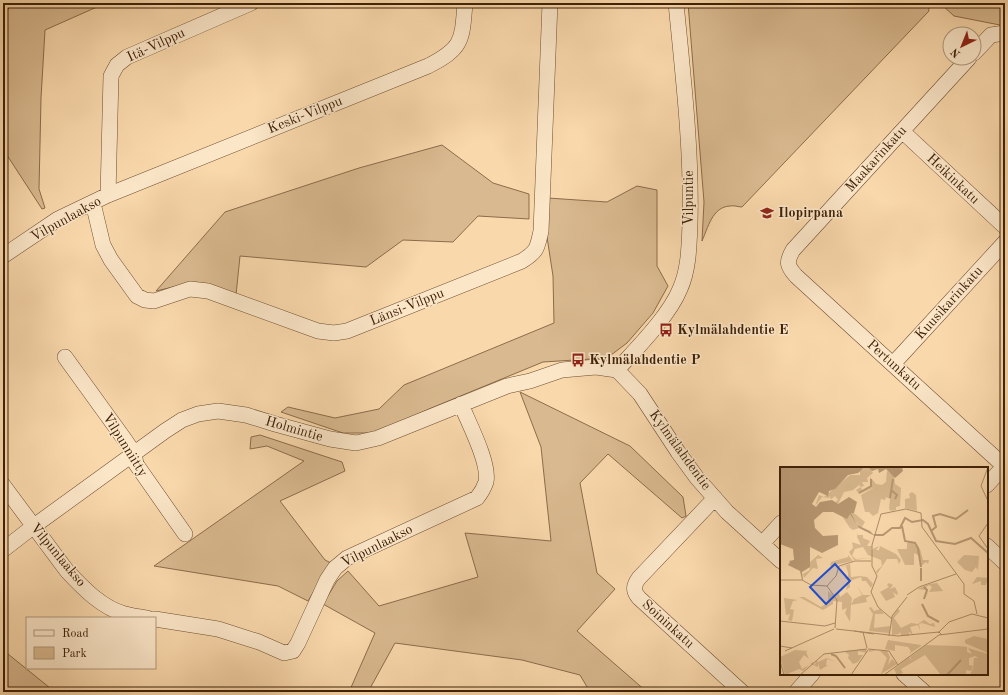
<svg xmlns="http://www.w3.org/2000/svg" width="1008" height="695" font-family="'Old Standard TT',serif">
	<rect width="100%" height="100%" fill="#f9d8ab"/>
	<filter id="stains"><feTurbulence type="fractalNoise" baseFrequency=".005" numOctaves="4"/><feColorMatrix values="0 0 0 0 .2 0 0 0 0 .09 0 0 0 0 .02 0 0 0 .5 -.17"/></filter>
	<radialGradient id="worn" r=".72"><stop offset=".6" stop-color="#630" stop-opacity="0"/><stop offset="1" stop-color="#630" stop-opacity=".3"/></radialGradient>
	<path fill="#d9b98f" stroke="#8c6c4b" d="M 13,3 L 106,3 L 45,30 L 41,98 L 39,189 L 45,208 L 42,209 L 3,149 L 3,16 Z
		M 688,3 L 928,3 L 929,11 L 742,207 C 738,207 734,205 730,206 C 712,207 708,228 702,241 L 704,202 Z
		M 937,3 L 1005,3 L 1005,26 L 954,16 L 942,5 Z
		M 442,145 L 493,183 L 529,194 L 529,219 L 478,216 L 453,242 L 403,240 L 366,267 L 240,256 L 236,295 L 190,283 L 156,291 L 225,212 L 359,168 Z
		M 637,186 L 657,190 L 657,266 L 668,286 L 653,313 L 627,343 L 607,358 L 543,362 L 429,409 L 377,433 L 343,433 L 281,412 L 288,407 L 335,418 L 379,409 L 404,385 L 554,323 L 553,276 L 547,237 L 548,198 L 607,202 Z
		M 520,392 L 630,446 L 683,497 L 686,516 L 682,518 L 608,454 L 580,483 L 597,573 L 615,589 L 577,631 L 647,692 L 590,692 L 580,675 L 522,660 L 395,643 L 368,692 L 349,692 L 375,633 L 323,604 L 337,581 L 348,571 L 379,606 L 478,577 L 465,533 L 551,541 L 541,447 Z
		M 260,435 L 342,462 L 345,471 L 280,501 L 325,560 L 331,563 L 308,601 L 278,586 L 154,566 L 304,461 L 267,446 L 250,449 L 251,437 Z
		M 3,650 L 55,692 L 3,692 Z"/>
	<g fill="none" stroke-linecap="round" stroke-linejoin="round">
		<g stroke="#6d4e30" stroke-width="16">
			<path id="minor" d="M 974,53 L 991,35 L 1005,33
				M 969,58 L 793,250 C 786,262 787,266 796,276 L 1004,466
				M 902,131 L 1005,227
				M 108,195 L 111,76 L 117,65 L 127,57 L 251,3
				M 93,203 L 103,245 L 111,260 L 137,296 L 145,300 L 154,301 L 190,289 L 208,291 L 318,331 L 334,333 L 347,331 L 522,261 C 538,251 537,248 541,231 L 550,3
				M 3,256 L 58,219 L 108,195 L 428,66 C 463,48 462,41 465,3
				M 65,357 L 125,440 L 134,453 L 136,464 L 185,534
				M 893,364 L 1005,242
				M 617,370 C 637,348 669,316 680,289 C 689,269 689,246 690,224 C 692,150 683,76 676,3
				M 617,370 L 640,394 L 678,452 L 697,478 L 727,512 L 781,561
				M 3,485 L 67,571 C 83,588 102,608 125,614 C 132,616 140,617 147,618
				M 987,485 L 1005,465
				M 715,498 L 639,578 C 633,586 633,591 639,598 L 742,692
				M 762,544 L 781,523
				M 987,546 L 1005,563
				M 3,550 L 34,526 L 165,431 L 182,420 L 198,414 L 218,411 L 246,415 L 275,424 L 330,439 L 356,443 L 378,438 L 507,386 L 530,381 L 562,370 L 596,367 L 617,370
				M 155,619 L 218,629 L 259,642 L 284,653 L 293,651 L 298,643 L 327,580 L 335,568 L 347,558 L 477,498 C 481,493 484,488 486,482 C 490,463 468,422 461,404
				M 904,674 L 924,692
				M 796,692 L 812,674"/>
		</g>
		<use href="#minor" stroke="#fbe6c8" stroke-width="15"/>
	</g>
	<defs>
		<g id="school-bare" transform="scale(1.08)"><path d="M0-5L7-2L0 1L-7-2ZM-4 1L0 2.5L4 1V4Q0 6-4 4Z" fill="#8f2418" stroke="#fbe6c8" stroke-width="2.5" paint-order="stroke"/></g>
		<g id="bus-bare" transform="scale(1.08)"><path d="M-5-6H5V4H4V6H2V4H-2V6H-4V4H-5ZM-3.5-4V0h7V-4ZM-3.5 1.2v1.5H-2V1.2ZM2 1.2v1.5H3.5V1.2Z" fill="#8f2418" stroke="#fbe6c8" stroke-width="2.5" paint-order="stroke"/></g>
	</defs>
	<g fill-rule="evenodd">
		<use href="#school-bare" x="767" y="213"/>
		<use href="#bus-bare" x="666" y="330"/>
		<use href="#bus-bare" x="578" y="360"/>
	</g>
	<g text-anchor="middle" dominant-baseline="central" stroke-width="3" stroke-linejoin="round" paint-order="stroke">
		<g font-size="14" fill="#3e2007" stroke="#fbe6c8">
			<text transform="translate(156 45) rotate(-25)">Itä-Vilppu</text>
			<text transform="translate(305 115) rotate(-22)">Keski-Vilppu</text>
			<text transform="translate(876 159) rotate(-48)">Maakarinkatu</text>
			<text transform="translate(953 179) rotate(43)">Heikinkatu</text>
			<text transform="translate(689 198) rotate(-90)">Vilpuntie</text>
			<text transform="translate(66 219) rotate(-29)">Vilpunlaakso</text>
			<text transform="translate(949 303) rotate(-48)">Kuusikarinkatu</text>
			<text transform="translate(407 307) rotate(-22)">Länsi-Vilppu</text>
			<text transform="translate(894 365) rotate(42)">Pertunkatu</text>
			<text transform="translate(294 429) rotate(16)">Holmintie</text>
			<text transform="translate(125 445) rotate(58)">Vilpunniitty</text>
			<text transform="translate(680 450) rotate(54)">Kylmälahdentie</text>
			<text transform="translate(377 546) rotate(-27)">Vilpunlaakso</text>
			<text transform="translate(58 555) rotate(50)">Vilpunlaakso</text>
			<text transform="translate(668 624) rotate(42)">Soininkatu</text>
		</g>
		<g font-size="14" font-weight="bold" fill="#3e2007" stroke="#fbe6c8" text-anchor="start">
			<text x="778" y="213">Ilopirpana</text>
			<text x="677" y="330">Kylmälahdentie E</text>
			<text x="589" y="360">Kylmälahdentie P</text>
		</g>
	</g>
	<g transform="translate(780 467)">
		<rect width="208" height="208" fill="#f9d8ab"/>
		<path d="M 86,0 L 89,0 L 93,6 L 87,11 L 88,15 L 82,15 L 84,19 L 81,20 L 82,23 L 91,19 L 90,10 L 96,17 L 102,18 L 106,15 L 107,4 L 114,9 L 115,17 L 121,21 L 120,39 L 116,40 L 116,43 L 111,44 L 109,42 L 110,32 L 106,30 L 105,33 L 101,32 L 98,46 L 93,49 L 89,45 L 85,45 L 81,28 L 95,20 L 79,27 L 76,23 L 81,20 L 79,18 L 73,23 L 64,25 L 58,37 L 54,36 L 58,33 L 55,29 L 51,32 L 49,29 L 49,31 L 42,30 L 35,39 L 39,28 L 44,30 L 70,8 L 80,8 L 80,4 ZM 132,25 L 136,28 L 137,44 L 125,41 L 125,32 L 130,31 L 129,27 ZM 69,42 L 85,55 L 82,60 L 79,60 L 73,50 L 79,61 L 73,63 L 70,61 L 62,49 ZM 78,65 L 78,68 L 83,68 L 83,71 L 90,74 L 87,79 L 92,79 L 91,83 L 99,79 L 96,83 L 99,83 L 100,79 L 116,87 L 121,93 L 119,97 L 117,92 L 107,92 L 97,107 L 96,104 L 102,99 L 101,93 L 88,88 L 83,80 L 75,82 L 72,89 L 76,92 L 91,91 L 74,93 L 69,85 L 73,81 L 72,75 L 81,78 L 77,70 ZM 130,74 L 140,82 L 143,93 L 149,93 L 148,97 L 146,95 L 141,99 L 140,89 L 134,86 L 134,98 L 125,98 L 117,82 L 127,82 L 127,76 ZM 38,88 L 43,91 L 36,92 L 38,102 L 33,101 L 24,111 L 23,107 L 30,103 L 29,96 ZM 68,88 L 73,94 L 50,99 L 51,95 L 68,90 ZM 184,88 L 199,89 L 198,103 L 196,100 L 192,105 L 185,103 L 177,95 ZM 70,97 L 71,110 L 80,109 L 87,110 L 93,117 L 91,121 L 86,114 L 82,114 L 81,110 L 70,114 L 70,120 L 66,123 L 68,114 L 64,110 L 68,110 L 68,106 L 66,99 L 61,100 ZM 197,110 L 208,111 L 206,118 L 201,118 L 201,114 L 192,117 ZM 109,116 L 113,118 L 110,122 L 115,120 L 118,126 L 117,128 L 113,125 L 115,130 L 106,134 L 100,125 L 109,120 L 107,118 ZM 157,116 L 163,124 L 149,125 L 152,120 L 149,118 L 146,120 L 148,130 L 146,123 L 137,122 L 149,117 ZM 77,119 L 83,128 L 91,128 L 86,131 L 87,135 L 71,138 L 70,155 L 65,146 L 67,141 L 62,143 L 62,135 L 53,134 L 53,137 L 43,143 L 19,130 L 24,130 L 41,140 L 48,135 L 48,124 L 55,130 L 59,126 L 60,130 L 67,125 L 72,131 L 71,138 L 74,132 L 82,128 ZM 4,131 L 18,133 L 13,134 L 10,142 L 14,143 L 12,154 L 8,153 L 10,147 L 6,148 ZM 91,140 L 94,144 L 100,142 L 104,147 L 95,147 L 94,161 L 110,159 L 109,166 L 89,164 L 93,147 L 89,141 ZM 118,142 L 120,144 L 114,151 L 121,161 L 131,156 L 138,157 L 144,153 L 150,157 L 154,156 L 155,160 L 142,156 L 139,157 L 140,164 L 138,158 L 130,160 L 133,168 L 129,165 L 129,169 L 121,169 L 120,164 L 119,167 L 112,168 L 112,150 ZM 194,169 L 208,172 L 208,186 L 185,176 L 185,173 ZM 108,173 L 141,178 L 141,179 L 129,187 L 131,184 L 128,180 L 115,178 L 115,184 L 105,182 ZM 146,178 L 178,179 L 187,180 L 187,185 L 192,187 L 188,181 L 208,187 L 208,208 L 190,208 L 193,201 L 194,191 L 198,191 L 195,189 L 189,191 L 189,198 L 193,199 L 191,204 L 186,203 L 186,207 L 189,208 L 161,208 L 145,188 L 121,202 L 123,206 L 117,208 L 114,202 L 129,190 L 132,194 L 130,190 ZM 86,182 L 87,186 L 78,184 L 78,188 L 83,188 L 78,195 L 73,197 L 68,191 L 69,188 L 64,184 ZM 15,183 L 28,184 L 26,185 L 29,192 L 24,188 L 19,195 L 22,202 L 29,198 L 23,204 L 19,202 L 5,208 L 0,190 ZM 89,183 L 107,184 L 110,190 L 108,198 L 112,192 L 117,197 L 101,207 L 107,191 L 99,183 L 89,185 ZM 47,191 L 56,195 L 47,192 L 46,198 L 48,198 L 40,203 L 38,196 L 38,200 L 30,197 L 33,195 L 35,198 L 36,193 L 38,195 Z" fill="#d9b98f"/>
		<path d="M 0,0 L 85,0 L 78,6 L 68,8 L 55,22 L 49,24 L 48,29 L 39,25 L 32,37 L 36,40 L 40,35 L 52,33 L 58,37 L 69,30 L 77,35 L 74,46 L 71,46 L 77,58 L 90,64 L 95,69 L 79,61 L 70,47 L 67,52 L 53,45 L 43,45 L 34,53 L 35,61 L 43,69 L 58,68 L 58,78 L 42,86 L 30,80 L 30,100 L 22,105 L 23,113 L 22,113 L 20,104 L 8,98 L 10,95 L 6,91 L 9,94 L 14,93 L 13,82 L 0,77 ZM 88,0 L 122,0 L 123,4 L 115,11 L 106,2 L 99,6 L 98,2 L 92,4 Z" fill="#b99973"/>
		<path fill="none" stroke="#b99973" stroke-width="2" d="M 111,23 L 117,28 L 115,32M 79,26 L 91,19 L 91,12M 110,31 L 113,12M 122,59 L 125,74 L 135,76 L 138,81 L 141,100M 151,64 L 156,60 L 153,49 L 160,47 L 176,52 L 188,43M 94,68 L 103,68 L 112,61 L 120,61 L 125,51 L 132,55 L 143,53 L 148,57 L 156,74 L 175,77 L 191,71 L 208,86M 141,101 L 141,114M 144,132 L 147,123 L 144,120M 142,137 L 148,149 L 159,155M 51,187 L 56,189 L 65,201M 167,208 L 181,193"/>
		<path fill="none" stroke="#ae8e69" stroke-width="1" d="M 208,0 L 201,19 L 208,34M 208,56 L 199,69 L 208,82M 0,113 L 22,113 L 31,118 L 47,119M 47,119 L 56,109 L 59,99 L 75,94 L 91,94M 47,119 L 57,133 L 55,161M 127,128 L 139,120 L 176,107M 112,152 L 98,140 L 91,125 L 97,109 L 92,99 L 92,78 L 101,47 L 126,42 L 141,46 L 142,60 L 184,117 L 184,127 L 194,134 L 197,147M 0,154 L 45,159 L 55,156M 111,157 L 112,149 L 127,130M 56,162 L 74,164M 83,165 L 87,181M 158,166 L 169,155 L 192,147 L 208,151M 94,167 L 74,164 L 118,169 L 159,165 L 162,168M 109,169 L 111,157M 0,179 L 12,181M 88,182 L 109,184 L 118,198M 5,184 L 54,162M 0,194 L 4,208M 20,208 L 44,187 L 87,182M 71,208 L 88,183M 104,208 L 159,168 L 208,162"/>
		<path fill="#1d4ed8" fill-opacity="0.15" stroke="#1d4ed8" stroke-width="2" d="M 55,97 L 70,114 L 46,137 L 30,120 Z"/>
		<rect width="208" height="208" fill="none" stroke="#3e2007" stroke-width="2"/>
	</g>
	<rect width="1008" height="695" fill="none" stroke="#f9d8ab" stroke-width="16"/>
	<rect x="4" y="4" width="1000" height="687" fill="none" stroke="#3e2007" stroke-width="2"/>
	<rect x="8" y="8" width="992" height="679" fill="none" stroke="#3e2007"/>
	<rect x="26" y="617" width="130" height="52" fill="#fbe6c8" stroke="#af977b"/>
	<rect x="34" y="630" width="20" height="6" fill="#fbe6c8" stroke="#af977b"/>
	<text x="62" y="637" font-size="12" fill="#3e2007">Road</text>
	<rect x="34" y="647" width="20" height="12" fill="#d9b98f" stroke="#af977b"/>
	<text x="62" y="657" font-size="12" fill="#3e2007">Park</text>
	<g transform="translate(962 46) rotate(223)"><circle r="19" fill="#fbe6c8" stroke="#af977b"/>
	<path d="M0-3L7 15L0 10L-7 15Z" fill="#8f2418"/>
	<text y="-6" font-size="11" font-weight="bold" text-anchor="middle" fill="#3e2007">N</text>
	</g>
	<rect width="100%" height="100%" filter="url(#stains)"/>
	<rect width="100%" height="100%" fill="url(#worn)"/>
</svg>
